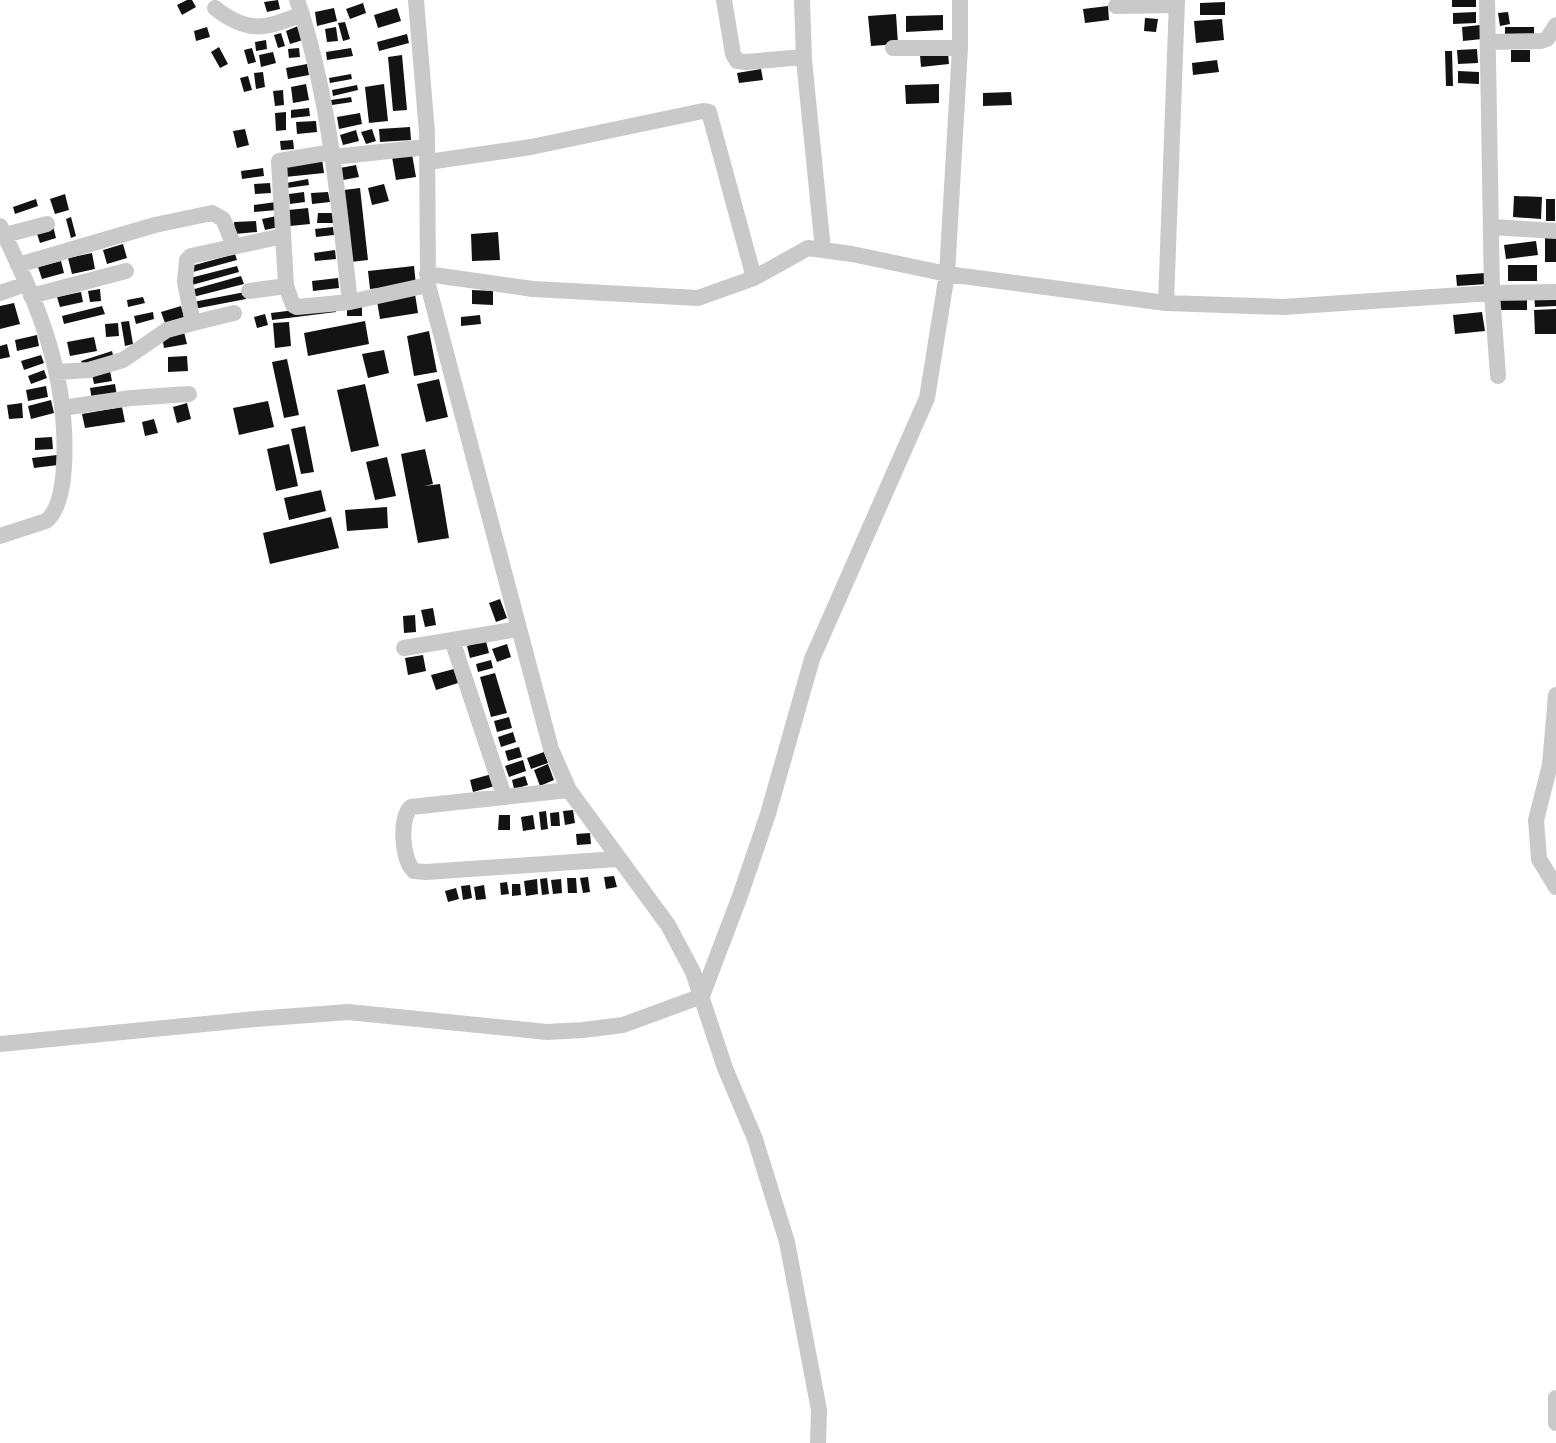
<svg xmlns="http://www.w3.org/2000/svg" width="1556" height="1443" font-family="'Work Sans',sans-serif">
	<rect width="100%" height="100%" fill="#fff"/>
	<path fill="#131313" d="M 187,0 L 192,0 L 196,7 L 182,15 L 177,5 Z
		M 278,0 L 280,9 L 267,12 L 264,2 Z
		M 1452,0 L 1476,0 L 1476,7 L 1452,7 Z
		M 1225,2 L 1225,15 L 1200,15 L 1200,3 Z
		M 363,3 L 366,13 L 350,19 L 346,9 Z
		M 1108,6 L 1109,20 L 1085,23 L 1083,9 Z
		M 334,8 L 337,21 L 317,26 L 315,12 Z
		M 397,8 L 401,21 L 378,28 L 374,15 Z
		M 1476,12 L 1476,23 L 1453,24 L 1453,13 Z
		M 1508,12 L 1510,24 L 1500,26 L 1498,13 Z
		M 896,14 L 898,44 L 871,46 L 868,16 Z
		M 943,15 L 943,30 L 906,32 L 906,16 Z
		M 1145,18 L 1158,19 L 1156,32 L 1144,31 Z
		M 1222,19 L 1224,40 L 1196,43 L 1194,21 Z
		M 345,22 L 350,39 L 343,41 L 338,23 Z
		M 1480,25 L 1482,39 L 1463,41 L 1462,27 Z
		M 298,26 L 303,40 L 290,44 L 286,31 Z
		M 207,27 L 210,37 L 196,41 L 194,31 Z
		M 336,27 L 338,41 L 327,42 L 325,29 Z
		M 1505,27 L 1534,27 L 1534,40 L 1505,40 Z
		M 281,33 L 285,46 L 278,48 L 274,35 Z
		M 407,34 L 409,43 L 379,51 L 377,42 Z
		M 266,40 L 267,49 L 256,51 L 255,42 Z
		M 219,47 L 228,64 L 220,68 L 211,52 Z
		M 252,48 L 256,62 L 248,64 L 244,50 Z
		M 299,48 L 300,57 L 289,58 L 288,49 Z
		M 351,48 L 353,56 L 327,60 L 326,52 Z
		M 1477,49 L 1478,63 L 1458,64 L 1457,50 Z
		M 1511,50 L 1530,50 L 1530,62 L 1511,62 Z
		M 1445,51 L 1452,51 L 1453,86 L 1446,86 Z
		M 273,52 L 276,63 L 261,67 L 259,55 Z
		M 948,53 L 949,64 L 921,67 L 920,55 Z
		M 402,55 L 407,110 L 393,111 L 388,57 Z
		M 1217,60 L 1219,72 L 1193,75 L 1192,63 Z
		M 307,64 L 309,75 L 288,79 L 286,68 Z
		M 761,69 L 763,80 L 739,83 L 737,73 Z
		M 1458,71 L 1479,72 L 1479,84 L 1458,83 Z
		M 263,72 L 265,87 L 256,89 L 254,73 Z
		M 351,74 L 352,79 L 330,83 L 329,78 Z
		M 248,76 L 252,90 L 244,92 L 240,78 Z
		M 306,84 L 309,100 L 293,103 L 291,87 Z
		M 384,84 L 388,121 L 369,123 L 365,87 Z
		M 939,84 L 939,103 L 906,104 L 905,85 Z
		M 357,85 L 358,90 L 333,96 L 332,90 Z
		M 283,90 L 284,105 L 275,106 L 273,91 Z
		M 1011,92 L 1012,105 L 983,106 L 983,93 Z
		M 351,97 L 352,102 L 332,105 L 331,100 Z
		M 309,108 L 310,116 L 291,118 L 291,110 Z
		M 286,112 L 286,130 L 276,131 L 275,113 Z
		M 360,113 L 362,124 L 339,129 L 337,117 Z
		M 316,121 L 317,132 L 297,134 L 296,122 Z
		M 410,127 L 411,140 L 380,142 L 379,129 Z
		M 245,129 L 249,145 L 237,148 L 233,131 Z
		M 372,129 L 376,141 L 366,144 L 361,132 Z
		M 356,130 L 359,141 L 343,145 L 340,135 Z
		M 293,140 L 294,149 L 281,150 L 280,141 Z
		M 412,154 L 416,177 L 396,180 L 392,157 Z
		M 322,159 L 324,173 L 285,177 L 284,162 Z
		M 356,165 L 359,177 L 343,180 L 340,168 Z
		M 263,168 L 264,176 L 242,179 L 241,171 Z
		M 308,179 L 309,185 L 287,188 L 286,183 Z
		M 270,183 L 271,193 L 255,194 L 254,184 Z
		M 384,184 L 389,201 L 372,205 L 368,188 Z
		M 360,188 L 368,260 L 351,262 L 344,190 Z
		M 304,192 L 305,202 L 290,204 L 289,194 Z
		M 328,192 L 330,202 L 312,204 L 311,193 Z
		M 65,194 L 69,210 L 55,214 L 50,199 Z
		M 1514,196 L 1542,197 L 1541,219 L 1513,217 Z
		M 36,199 L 38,206 L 15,214 L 13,207 Z
		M 1546,199 L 1555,199 L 1555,221 L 1546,221 Z
		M 276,202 L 277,210 L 254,212 L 254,205 Z
		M 308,208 L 310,224 L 290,226 L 288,210 Z
		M 318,213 L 334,213 L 333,223 L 317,223 Z
		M 277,216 L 279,227 L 265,230 L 262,219 Z
		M 71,217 L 76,236 L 71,238 L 66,219 Z
		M 256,221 L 257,232 L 235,234 L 234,222 Z
		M 53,226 L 56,238 L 40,243 L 36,231 Z
		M 333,227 L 334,235 L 316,237 L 315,229 Z
		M 498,232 L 500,260 L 472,261 L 471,234 Z
		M 1545,238 L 1556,238 L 1556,262 L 1545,262 Z
		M 1536,241 L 1538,255 L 1506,259 L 1504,245 Z
		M 123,244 L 127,258 L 107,264 L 103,250 Z
		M 335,250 L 336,259 L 315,261 L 314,253 Z
		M 92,253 L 95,269 L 72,274 L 68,258 Z
		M 235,254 L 237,260 L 193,272 L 191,266 Z
		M 61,261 L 64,273 L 42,279 L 38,267 Z
		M 1508,265 L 1537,265 L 1537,281 L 1508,281 Z
		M 237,266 L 239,272 L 192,285 L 190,278 Z
		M 414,266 L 416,285 L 370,289 L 368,271 Z
		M 1486,273 L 1487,284 L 1457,286 L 1456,275 Z
		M 241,276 L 244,284 L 193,297 L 191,290 Z
		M 338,278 L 339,288 L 313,291 L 312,281 Z
		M 100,289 L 101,301 L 90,302 L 88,291 Z
		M 472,290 L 493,291 L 493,305 L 472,304 Z
		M 81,292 L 83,302 L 60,307 L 57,297 Z
		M 245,292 L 246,299 L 194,309 L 193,302 Z
		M 1534,293 L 1556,293 L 1556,306 L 1535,307 Z
		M 415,294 L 418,313 L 380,319 L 377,301 Z
		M 1498,295 L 1527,295 L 1527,310 L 1498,310 Z
		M 143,297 L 145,303 L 128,307 L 127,300 Z
		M 14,303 L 20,324 L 0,329 L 0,306 Z
		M 335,305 L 336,312 L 272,320 L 271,313 Z
		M 102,306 L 105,314 L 64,324 L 62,316 Z
		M 181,306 L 184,317 L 165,323 L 161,312 Z
		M 362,306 L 362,316 L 347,316 L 347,307 Z
		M 1556,309 L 1556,334 L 1535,334 L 1534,310 Z
		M 153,312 L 154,319 L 136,324 L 134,316 Z
		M 1482,312 L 1485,331 L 1455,334 L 1453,315 Z
		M 265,314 L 268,325 L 257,328 L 254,317 Z
		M 480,315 L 481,324 L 461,326 L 461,317 Z
		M 129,321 L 133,344 L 125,346 L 121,322 Z
		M 365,321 L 369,344 L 308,356 L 304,333 Z
		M 289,322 L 291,346 L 275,348 L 273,323 Z
		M 118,323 L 119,336 L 106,337 L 105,324 Z
		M 429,331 L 437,372 L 414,376 L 407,336 Z
		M 184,332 L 187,344 L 164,348 L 162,336 Z
		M 37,335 L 39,346 L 17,351 L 15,340 Z
		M 94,337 L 97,351 L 70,356 L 67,342 Z
		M 7,344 L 10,357 L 0,359 L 0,346 Z
		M 384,350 L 389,373 L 368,378 L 362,354 Z
		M 112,351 L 114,359 L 84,369 L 81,361 Z
		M 41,355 L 44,363 L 24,370 L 21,361 Z
		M 187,356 L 188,371 L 168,372 L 168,357 Z
		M 287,359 L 299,415 L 284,418 L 272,362 Z
		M 44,370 L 47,378 L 31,384 L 28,376 Z
		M 110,371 L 112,381 L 94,384 L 92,374 Z
		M 439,379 L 448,417 L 426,422 L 417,384 Z
		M 115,384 L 117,396 L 92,400 L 90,388 Z
		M 365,384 L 379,446 L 351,452 L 337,390 Z
		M 46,386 L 48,397 L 28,401 L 26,390 Z
		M 51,400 L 54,413 L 31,419 L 28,406 Z
		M 268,401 L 274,427 L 239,435 L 233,408 Z
		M 22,403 L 23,418 L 9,419 L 7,405 Z
		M 187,403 L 191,419 L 177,423 L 173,407 Z
		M 122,407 L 125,422 L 85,428 L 82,414 Z
		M 154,419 L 158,433 L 145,436 L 142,422 Z
		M 305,426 L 314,472 L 301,474 L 291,429 Z
		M 52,437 L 53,449 L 35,450 L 35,438 Z
		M 289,444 L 298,486 L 276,491 L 267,449 Z
		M 425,449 L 433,484 L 424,486 L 440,484 L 449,538 L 418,543 L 401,454 Z
		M 57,455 L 58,465 L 34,468 L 32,458 Z
		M 387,457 L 396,496 L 375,500 L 366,462 Z
		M 321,490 L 326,511 L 289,520 L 284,498 Z
		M 387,507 L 388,528 L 347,531 L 345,510 Z
		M 331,517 L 339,548 L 270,564 L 263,533 Z
		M 500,599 L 507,618 L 496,622 L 489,603 Z
		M 433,608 L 436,625 L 425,627 L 421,610 Z
		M 415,615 L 416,632 L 404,633 L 403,616 Z
		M 486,641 L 489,653 L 470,658 L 467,646 Z
		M 507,644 L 511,657 L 497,662 L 492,649 Z
		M 423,655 L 426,671 L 408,675 L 405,658 Z
		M 491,660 L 493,668 L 478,672 L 476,664 Z
		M 454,669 L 458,683 L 436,690 L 431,675 Z
		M 495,673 L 507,713 L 491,717 L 480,677 Z
		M 509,717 L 512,728 L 497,732 L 494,721 Z
		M 513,732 L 516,742 L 501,747 L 498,737 Z
		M 519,747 L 522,757 L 508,761 L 505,751 Z
		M 544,752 L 548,763 L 531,769 L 527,758 Z
		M 523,760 L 526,771 L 509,777 L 505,766 Z
		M 548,764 L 554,780 L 540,786 L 534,770 Z
		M 492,774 L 495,786 L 473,792 L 470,780 Z
		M 525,776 L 528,785 L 514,789 L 512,780 Z
		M 573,810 L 575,823 L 565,825 L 563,811 Z
		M 546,811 L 548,829 L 541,830 L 539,812 Z
		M 559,812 L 560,826 L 551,826 L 550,813 Z
		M 499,815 L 510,815 L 510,830 L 498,830 Z
		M 533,815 L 535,829 L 523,831 L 521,817 Z
		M 590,833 L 591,844 L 577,845 L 576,834 Z
		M 614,876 L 617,887 L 606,889 L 604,877 Z
		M 588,877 L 590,892 L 583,893 L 580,878 Z
		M 547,878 L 549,894 L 542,895 L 540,879 Z
		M 567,878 L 576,878 L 577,893 L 568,893 Z
		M 537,879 L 538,894 L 526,896 L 524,881 Z
		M 561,879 L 562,893 L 553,894 L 551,880 Z
		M 507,882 L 509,894 L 501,895 L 500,883 Z
		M 512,884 L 520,884 L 521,895 L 512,896 Z
		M 470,885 L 472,898 L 463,900 L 461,886 Z
		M 484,885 L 486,899 L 476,900 L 474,887 Z
		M 456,888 L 459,899 L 448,902 L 445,891 Z"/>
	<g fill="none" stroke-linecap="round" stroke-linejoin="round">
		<path stroke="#c9c9c9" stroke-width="16" d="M 297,0 C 330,97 338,200 350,302
			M 416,0 L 427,133 L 428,285 L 551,749 L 569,790 L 668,925 L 693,972 L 725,1068 L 755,1139 L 787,1242 L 819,1410 L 818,1443
			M 724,0 L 733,54 L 737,61 L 746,62 L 803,57
			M 802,0 L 804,60 L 823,250
			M 1487,0 L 1492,293 L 1498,376
			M 1116,6 L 1176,5
			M 215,8 C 248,34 265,29 302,14
			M 1488,42 L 1541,41 L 1547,39 L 1556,25
			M 893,48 L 960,48
			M 332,152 L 279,161 L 286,286 L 293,305 L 297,307 L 350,302 L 428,285
			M 333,157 L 427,147
			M 428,162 L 531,147 L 703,111 L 709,112 L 754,278
			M 0,226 C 39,305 69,377 64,466 C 63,484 60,510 46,521 L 0,536
			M 1492,227 L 1556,231
			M 5,235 L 47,224
			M 18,265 L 155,225 L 212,213 L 223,219 L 234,246
			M 427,274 L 533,289 L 698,298 L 754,278 L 808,248 L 852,254 L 947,274 L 1166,303 L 1283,307 L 1492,293 L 1556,292
			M 249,291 L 286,286
			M 0,293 L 26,284
			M 31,296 L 126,271
			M 1166,303 L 1177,0
			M 193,323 L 234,313
			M 58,372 L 89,370 L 123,360 L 167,330 L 193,323 L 185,282 L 187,260 L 191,256 L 283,236
			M 62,408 L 131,398 L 189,394
			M 452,640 L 504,796
			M 404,648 L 518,629
			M 1556,695 L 1550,765 L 1536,820 L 1539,859 L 1556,887
			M 569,790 L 411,807 C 399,819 402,860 414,871 L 426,872 L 617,859
			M 0,1044 L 256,1019 L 348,1012 L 547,1032 L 583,1030 L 623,1025 L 702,996 L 740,896 L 768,814 L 812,659 L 927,398 L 947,274 L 960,48 L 960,0
			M 1556,1398 L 1556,1423"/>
	</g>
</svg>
